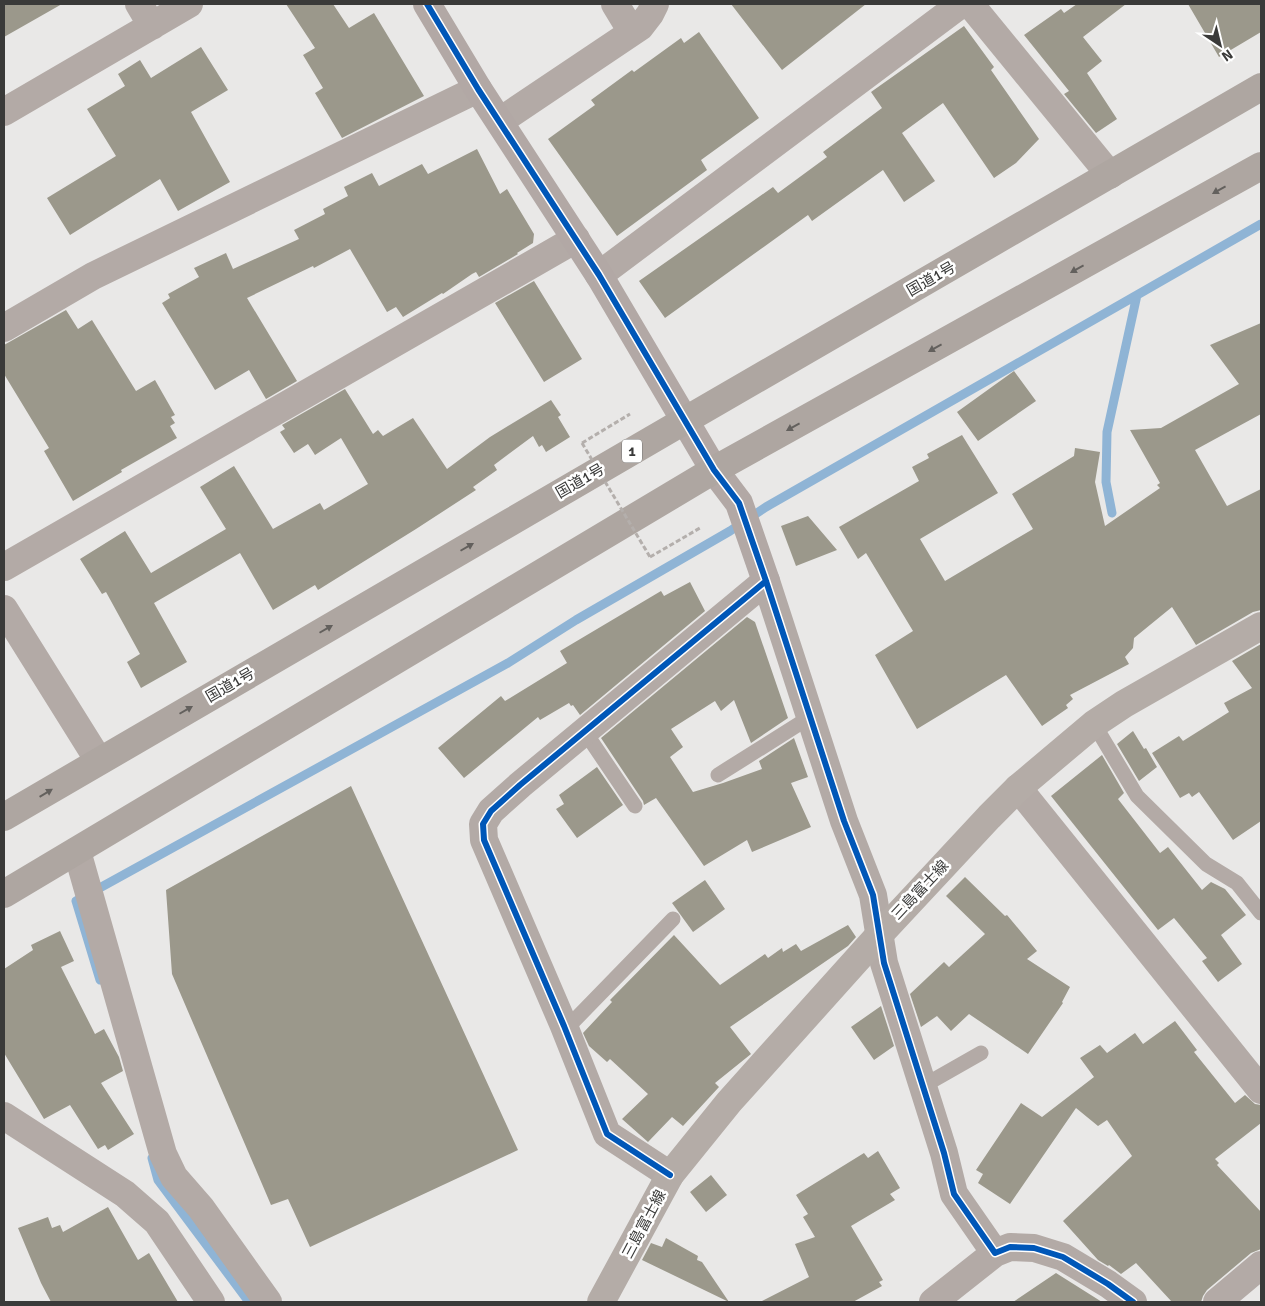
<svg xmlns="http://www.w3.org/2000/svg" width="1265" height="1306" font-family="Signika,'Noto Sans JP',sans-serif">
	<rect width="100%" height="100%" fill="#e9e8e7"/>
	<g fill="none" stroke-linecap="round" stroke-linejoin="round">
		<path stroke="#8fb4d5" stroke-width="9" d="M 1112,513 L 1106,482 L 1107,432 L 1137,295 L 1261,224
			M 100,980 L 76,901 L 508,663 L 576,620 L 730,531 L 766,507 L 1137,295
			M 152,1158 L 158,1180 L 249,1302"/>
	</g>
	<path fill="#9b988b" d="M 4,4 L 62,4 L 4,37 Z
		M 286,4 L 333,4 L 349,28 L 374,13 L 424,96 L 342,138 L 315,93 L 323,88 L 303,55 L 315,48 Z
		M 731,4 L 866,4 L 782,70 Z
		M 1077,4 L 1126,4 L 1083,37 L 1102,61 L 1087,73 L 1117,119 L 1096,133 L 1064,94 L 1069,91 L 1024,35 L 1061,9 L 1064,13 Z
		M 1188,4 L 1261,4 L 1261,32 L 1219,57 Z
		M 964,26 L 994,67 L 991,70 L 1039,139 L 1016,163 L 994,178 L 943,103 L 902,133 L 935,181 L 904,202 L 883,170 L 812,221 L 808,215 L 665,318 L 639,281 L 773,187 L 778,193 L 827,157 L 823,152 L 882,108 L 871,92 Z
		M 699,32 L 759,118 L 701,160 L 707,170 L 617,236 L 548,139 L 595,105 L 591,100 L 632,70 L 634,72 L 681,38 L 684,43 Z
		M 201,47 L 228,90 L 191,112 L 230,182 L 178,211 L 160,179 L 70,235 L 47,198 L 116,156 L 87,109 L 125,86 L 118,74 L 140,60 L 151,78 Z
		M 477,149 L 500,194 L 507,189 L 534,234 L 533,243 L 517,253 L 518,254 L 479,277 L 476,272 L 472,274 L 443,294 L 442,293 L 403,317 L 396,307 L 387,312 L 350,249 L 314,268 L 313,266 L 247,298 L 297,381 L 266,399 L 249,370 L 215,390 L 162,303 L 170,298 L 168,294 L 199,277 L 194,268 L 226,253 L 233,269 L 299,239 L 294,230 L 325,214 L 323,209 L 348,196 L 344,187 L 372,173 L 379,186 L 422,164 L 428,174 Z
		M 534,281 L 582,359 L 544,382 L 495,303 Z
		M 66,310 L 78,329 L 92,320 L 136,391 L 155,380 L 175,415 L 171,417 L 175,423 L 170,426 L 177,438 L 121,470 L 122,472 L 73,501 L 44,451 L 49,448 L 4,374 L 4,345 Z
		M 1261,323 L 1261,414 L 1195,450 L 1227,506 L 1261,489 L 1261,610 L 1253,612 L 1196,645 L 1172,607 L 1134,638 L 1133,648 L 1125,657 L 1129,664 L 1070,695 L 1073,699 L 1066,705 L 1068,708 L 1042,726 L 1006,675 L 917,729 L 875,655 L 913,631 L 866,553 L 858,559 L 839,527 L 919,481 L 912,467 L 929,458 L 927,454 L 962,435 L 998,493 L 920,539 L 945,581 L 1033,529 L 1012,494 L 1074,456 L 1075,448 L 1100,452 L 1095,482 L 1105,526 L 1160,488 L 1157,485 L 1160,483 L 1130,430 L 1161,428 L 1239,384 L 1210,345 Z
		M 1014,371 L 1036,401 L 978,441 L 957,412 Z
		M 345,389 L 373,434 L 378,430 L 383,436 L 413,418 L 447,469 L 490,437 L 551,400 L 561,415 L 558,417 L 570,437 L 546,452 L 542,445 L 539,447 L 533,436 L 494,465 L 497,470 L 473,487 L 476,490 L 416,529 L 318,590 L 315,585 L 273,610 L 240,553 L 154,603 L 187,662 L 141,688 L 127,662 L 140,654 L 106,592 L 102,594 L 80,559 L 125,531 L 151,573 L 226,529 L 200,487 L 234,466 L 273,529 L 320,503 L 324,510 L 368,484 L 341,438 L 315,455 L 308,444 L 294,453 L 280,432 L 285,429 L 282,425 Z
		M 808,516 L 837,550 L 796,566 L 781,526 Z
		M 690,582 L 705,611 L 580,715 L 573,705 L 571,706 L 569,703 L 540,720 L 538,717 L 464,778 L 438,748 L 501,696 L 505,701 L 567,663 L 560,651 L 661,591 L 664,596 Z
		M 747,617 L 755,622 L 788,718 L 751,743 L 734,700 L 721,711 L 715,701 L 671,729 L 683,747 L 670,757 L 693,792 L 723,783 L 762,769 L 759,761 L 794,738 L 808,777 L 791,783 L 811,827 L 752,852 L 747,840 L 704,866 L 656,798 L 644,805 L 643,801 L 601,738 Z
		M 1261,644 L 1261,821 L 1233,840 L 1199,792 L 1192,797 L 1189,793 L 1180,798 L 1152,753 L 1179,736 L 1183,741 L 1229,712 L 1224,703 L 1252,688 L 1232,661 Z
		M 1133,731 L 1144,749 L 1146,748 L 1157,767 L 1139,781 L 1117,744 Z
		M 1102,755 L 1124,793 L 1118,799 L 1160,853 L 1168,847 L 1202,890 L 1211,882 L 1225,889 L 1246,915 L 1221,935 L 1242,964 L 1218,982 L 1202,961 L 1207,958 L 1174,918 L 1158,930 L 1051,796 Z
		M 597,767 L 623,805 L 577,838 L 556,809 L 564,804 L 559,795 Z
		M 351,786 L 518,1150 L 310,1247 L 288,1199 L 271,1205 L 172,974 L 166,890 Z
		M 965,877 L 1005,916 L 1007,915 L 1037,951 L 1027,959 L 1070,987 L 1062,1002 L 1063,1003 L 1028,1054 L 969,1014 L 951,1031 L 937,1016 L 921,1027 L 910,994 L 944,962 L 949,967 L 985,934 L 946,896 Z
		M 705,880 L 725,909 L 693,932 L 672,903 Z
		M 848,925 L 856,937 L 848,946 L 730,1027 L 751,1054 L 715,1083 L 719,1087 L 683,1126 L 672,1117 L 648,1142 L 622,1119 L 648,1094 L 610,1059 L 607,1062 L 589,1046 L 583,1033 L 612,1002 L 610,1000 L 674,935 L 720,985 L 765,954 L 768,958 L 782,948 L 783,952 L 796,944 L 801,951 Z
		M 60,931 L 74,961 L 61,967 L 95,1034 L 104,1029 L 119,1057 L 123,1071 L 101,1083 L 134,1134 L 108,1150 L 105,1145 L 98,1149 L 70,1105 L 44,1119 L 4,1053 L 4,969 L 33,950 L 31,945 Z
		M 881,1006 L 894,1046 L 874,1060 L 851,1027 Z
		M 1175,1021 L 1197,1050 L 1194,1052 L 1235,1103 L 1245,1095 L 1255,1104 L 1261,1105 L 1261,1123 L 1215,1159 L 1219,1163 L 1217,1165 L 1261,1212 L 1261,1249 L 1251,1253 L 1207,1290 L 1203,1296 L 1201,1302 L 1172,1302 L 1136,1263 L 1121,1274 L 1109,1265 L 1108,1266 L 1098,1260 L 1063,1221 L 1132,1156 L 1107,1120 L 1098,1126 L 1076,1108 L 1010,1204 L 978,1183 L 983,1174 L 976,1170 L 1021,1103 L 1042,1117 L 1094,1077 L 1080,1058 L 1100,1045 L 1107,1053 L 1135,1033 L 1143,1044 Z
		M 878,1151 L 900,1188 L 890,1194 L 895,1200 L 851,1226 L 883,1280 L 879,1282 L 882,1286 L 853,1302 L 760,1302 L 809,1277 L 795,1244 L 815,1237 L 803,1217 L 808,1214 L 796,1195 L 864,1153 L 868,1158 Z
		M 711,1175 L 727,1195 L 706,1212 L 690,1192 Z
		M 108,1207 L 138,1260 L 149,1253 L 178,1302 L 51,1302 L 41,1283 L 18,1228 L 48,1217 L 52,1228 L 60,1225 L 63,1232 Z
		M 666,1238 L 698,1256 L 697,1260 L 702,1262 L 729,1302 L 642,1260 L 651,1243 L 662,1247 Z
		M 1056,1273 L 1102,1302 L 1013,1302 Z"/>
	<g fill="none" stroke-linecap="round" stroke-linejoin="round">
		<path stroke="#b4afac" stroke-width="3" stroke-dasharray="5 2.5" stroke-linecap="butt" d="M 582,443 L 630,414
			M 650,557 L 700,528"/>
		<path stroke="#b3aaa6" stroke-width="15" d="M 1094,724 L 1137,796 L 1206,864 L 1237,883 L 1261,913
			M 585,732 L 635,806
			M 718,775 L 810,717
			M 565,1030 L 673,919
			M 923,1086 L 981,1053"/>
		<path stroke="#b3aaa6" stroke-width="28" d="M 139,4 L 152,26
			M 615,4 L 632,32
			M 970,4 L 1110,175
			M 4,112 L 189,4
			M 500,121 L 640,27 L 650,14 L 655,4
			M 599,275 L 961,4
			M 4,328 L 93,276 L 478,89
			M 4,567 L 576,239
			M 4,609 L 99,761
			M 1018,788 L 1261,1090
			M 77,851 L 163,1154 L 174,1177 L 201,1208 L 268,1302
			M 4,1116 L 125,1194 L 157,1222 L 211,1302
			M 670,1175 L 607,1134 L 564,1026 L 484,840 L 483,824 L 491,811 L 520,785 L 766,581 L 844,821 L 873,895 L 884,963 L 944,1153 L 954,1194 L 995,1253 L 1010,1247 L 1034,1248 L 1063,1257 L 1108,1284 L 1133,1302
			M 933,1302 L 995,1253
			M 1217,1302 L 1261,1265"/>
		<path stroke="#b2a8a5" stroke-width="28" d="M 427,4 L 478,89 L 599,275 L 714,470 L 739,503 L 766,581"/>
		<path stroke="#b4aca7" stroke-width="28" d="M 601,1302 L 670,1175 L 729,1102 L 880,934 L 989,817 L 1018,788 L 1094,724 L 1124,704 L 1261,626"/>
		<path stroke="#aea6a1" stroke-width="28" d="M 4,817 L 684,421 L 1261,87
			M 4,894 L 714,470 L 1261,166"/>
		<path stroke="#b4afac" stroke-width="3" stroke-dasharray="5 2.5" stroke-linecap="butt" d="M 582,443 L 650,557"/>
		<g stroke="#fff" stroke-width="9">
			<path id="cycleway" d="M 427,4 L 478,89 L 599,275 L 714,470 L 739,503 L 766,581 L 844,821 L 873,895 L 884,963 L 944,1153 L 954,1194 L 995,1253 L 1010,1247 L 1034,1248 L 1063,1257 L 1108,1284 L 1133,1302
				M 670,1175 L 607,1134 L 564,1026 L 484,840 L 483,824 L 491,811 L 520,785 L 766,581"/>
		</g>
		<use href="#cycleway" stroke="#0057b8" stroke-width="6"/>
	</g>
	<defs><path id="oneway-solid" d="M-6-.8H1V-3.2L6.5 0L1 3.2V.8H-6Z" transform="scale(1.25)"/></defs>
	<g fill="#63605d">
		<use href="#oneway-solid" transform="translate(1219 190) rotate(151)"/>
		<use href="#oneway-solid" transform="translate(1077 269) rotate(151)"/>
		<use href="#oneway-solid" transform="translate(935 348) rotate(151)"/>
		<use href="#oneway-solid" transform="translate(793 427) rotate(151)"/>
		<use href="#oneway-solid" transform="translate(467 547) rotate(-30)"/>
		<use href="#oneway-solid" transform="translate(326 629) rotate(-30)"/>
		<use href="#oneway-solid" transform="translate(186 710) rotate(-30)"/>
		<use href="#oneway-solid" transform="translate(46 793) rotate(-31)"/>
	</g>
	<g text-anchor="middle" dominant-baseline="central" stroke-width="5" stroke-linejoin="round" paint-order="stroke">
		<rect fill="#fff" stroke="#757574" stroke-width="1" x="622" y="439.5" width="20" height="23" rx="4"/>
		<g font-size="14" font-weight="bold" fill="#3a3a39">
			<text x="632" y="451">1</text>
		</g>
		<g font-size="15" fill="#3a3a39" stroke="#fff">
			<text transform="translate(931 279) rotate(-30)">国道1号</text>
			<text transform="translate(580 481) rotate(-30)">国道1号</text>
			<text transform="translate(230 685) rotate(-30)">国道1号</text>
			<text transform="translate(920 890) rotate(-47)">三島富士線</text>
			<text transform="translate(644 1224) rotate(-62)">三島富士線</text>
		</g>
	</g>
	<rect width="1265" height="1306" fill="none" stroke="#3a3a39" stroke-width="10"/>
	<g transform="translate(1220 45) rotate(145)" stroke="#ffffff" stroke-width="4" paint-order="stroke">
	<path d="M0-4L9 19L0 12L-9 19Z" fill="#3a3a39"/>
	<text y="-8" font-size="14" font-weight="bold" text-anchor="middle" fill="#3a3a39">N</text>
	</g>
</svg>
